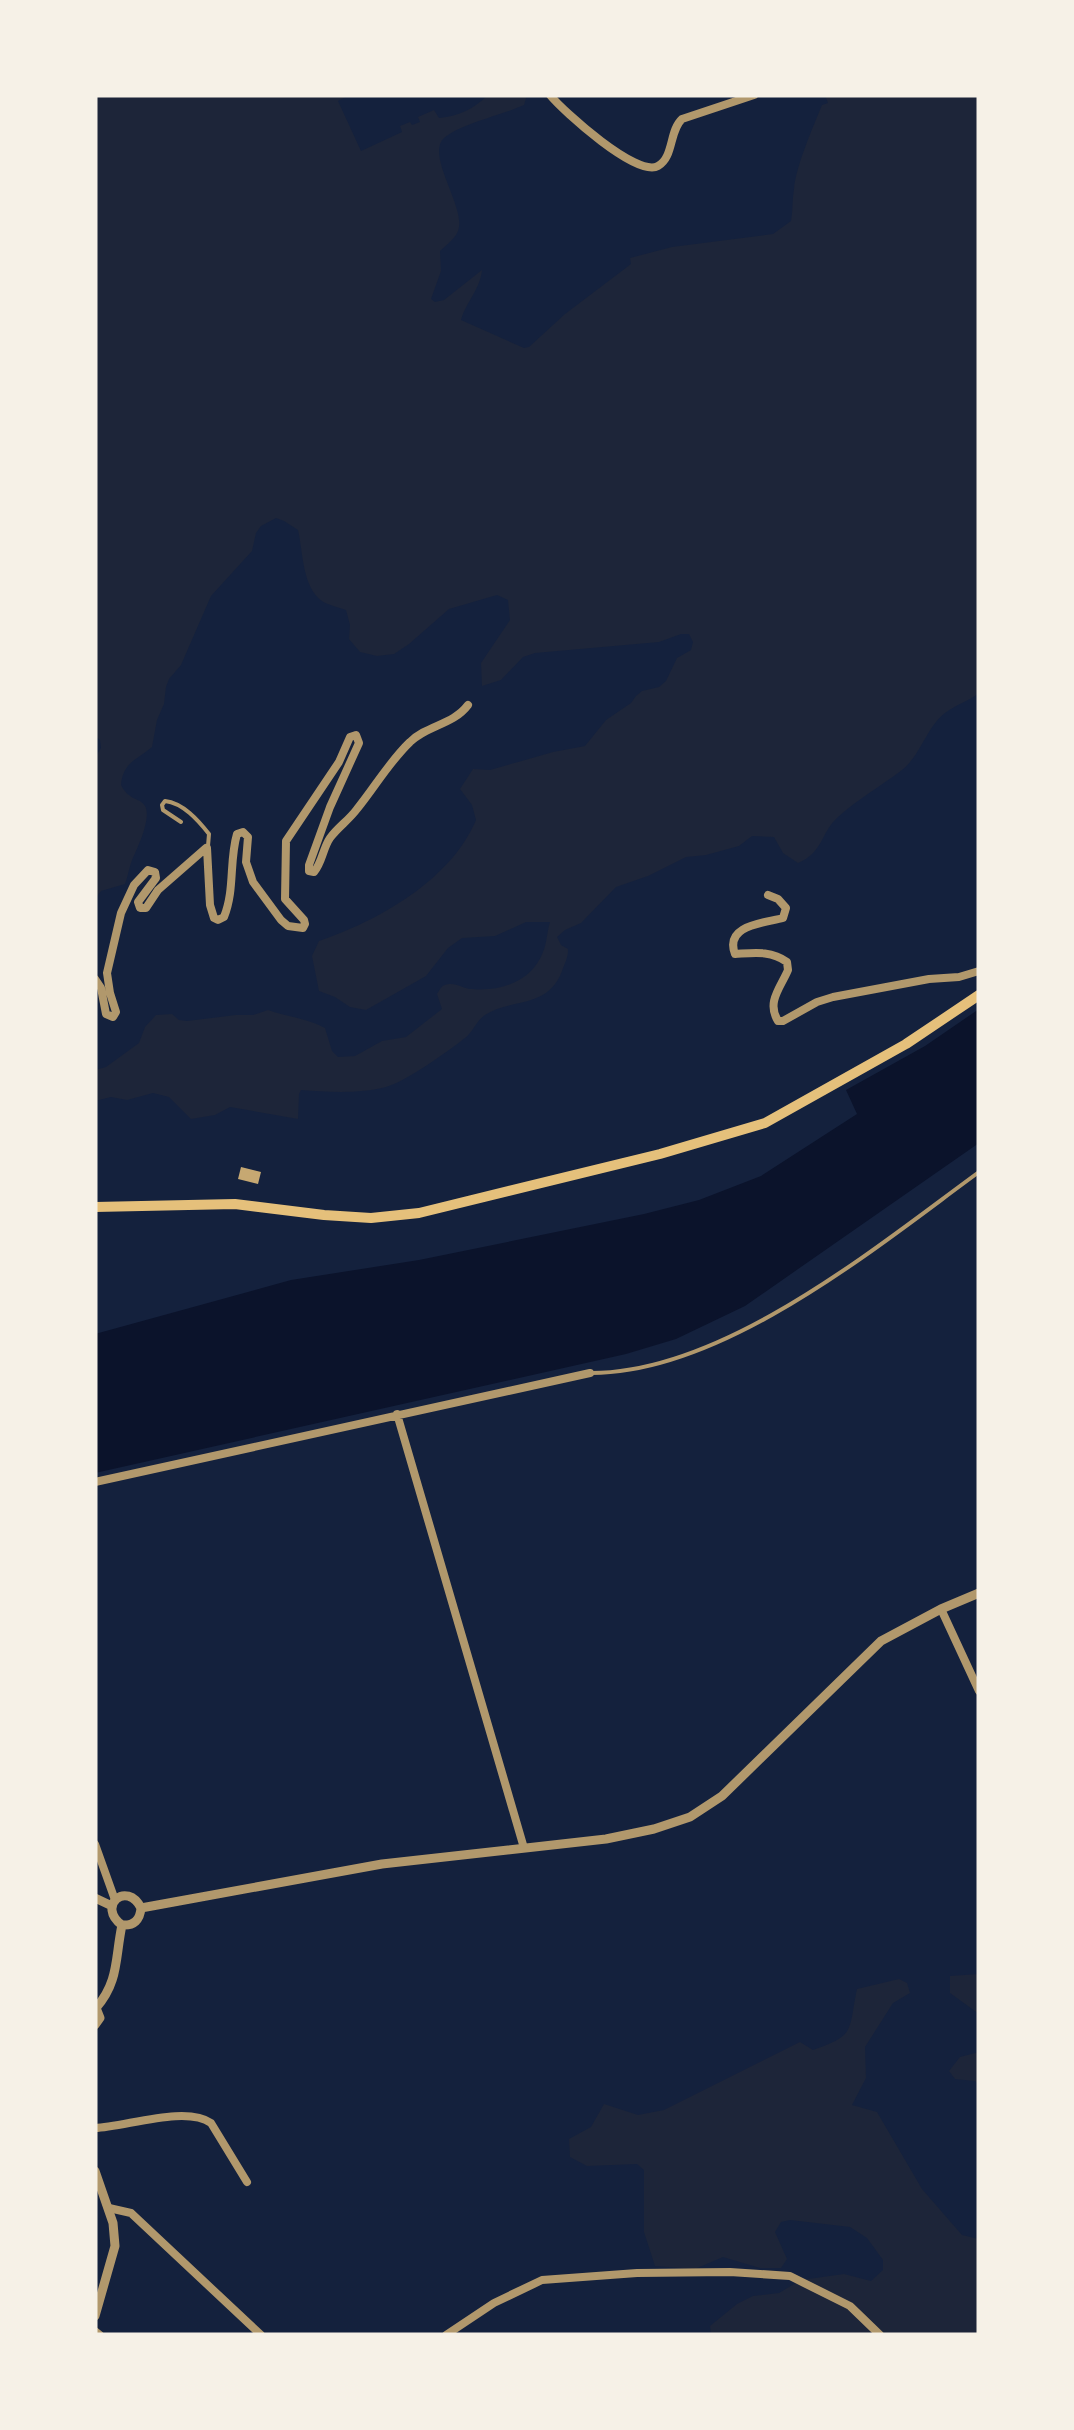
<svg xmlns="http://www.w3.org/2000/svg" width="1074" height="2430" font-family="'DejaVu Sans',sans-serif">
	<rect width="100%" height="100%" fill="#14213d"/>
	<path fill="#1d2539" d="M 95,95 L 349,95 L 338,101 L 361,151 L 402,132 L 400,126 L 410,122 L 412,125 L 420,122 L 418,117 L 434,110 L 439,118 C 460,116 473,109 488,95 L 527,95 L 524,105 C 502,115 460,124 444,138 C 426,154 463,204 459,227 C 458,237 446,245 440,251 L 441,271 L 431,299 L 435,302 L 444,300 L 482,270 C 480,290 466,302 461,320 L 524,348 L 529,347 L 565,314 L 631,264 L 630,258 L 672,247 L 773,234 L 791,221 C 793,210 792,200 794,189 C 796,166 813,127 822,105 L 828,103 L 825,95 L 979,95 L 979,693 C 969,701 955,705 945,713 C 926,728 921,755 902,770 C 881,786 858,799 838,817 C 821,832 823,853 798,863 L 783,853 L 774,837 L 752,836 L 739,846 L 706,855 L 686,857 L 648,876 L 616,887 L 581,923 L 565,930 L 557,937 L 561,945 L 568,949 C 568,959 565,962 562,971 C 548,1009 511,998 485,1015 C 476,1021 473,1032 465,1038 C 447,1052 407,1081 386,1087 C 360,1094 328,1092 301,1090 L 299,1094 L 298,1119 L 230,1107 L 215,1115 L 191,1119 L 169,1097 L 153,1093 L 127,1100 L 111,1097 L 95,1101 L 95,1070 L 106,1067 L 139,1043 L 145,1027 L 156,1015 L 172,1014 L 179,1020 L 187,1021 L 236,1015 L 253,1015 L 268,1010 C 288,1017 306,1018 325,1028 L 332,1051 L 338,1057 L 355,1056 L 382,1041 L 406,1037 L 442,1009 L 437,994 C 441,988 441,985 449,984 C 457,983 464,989 472,989 C 499,992 532,982 543,952 C 547,943 547,931 550,922 L 526,922 L 495,936 L 462,938 L 448,948 L 426,976 L 366,1010 L 350,1007 L 335,997 L 319,991 L 312,956 L 319,941 C 378,921 451,880 476,820 L 472,805 L 460,789 L 473,769 L 490,770 L 553,752 L 585,746 L 606,720 L 631,703 L 636,696 L 642,691 L 659,687 L 666,681 L 677,658 L 691,650 L 693,642 L 689,634 L 681,634 L 659,642 L 535,653 L 523,657 L 501,680 L 482,686 L 481,663 L 510,620 L 508,600 L 497,595 L 449,609 L 409,644 L 394,654 L 377,656 L 360,652 L 349,639 L 350,625 L 346,610 C 338,607 328,605 322,601 C 302,587 303,551 298,530 L 284,521 L 276,518 L 261,526 L 256,533 L 252,551 L 211,596 L 181,665 L 169,679 L 166,687 L 164,704 L 157,720 L 152,747 C 137,760 123,762 121,785 C 130,802 140,797 145,806 C 152,818 137,849 132,860 C 129,868 128,876 125,884 L 101,891 L 95,899 L 95,758 L 101,748 L 100,740 L 95,736 Z
		M 979,1974 L 979,2014 L 950,1993 L 950,1976 Z
		M 899,1979 L 907,1983 L 910,1993 L 893,2003 L 865,2047 L 866,2078 L 852,2105 L 877,2112 L 922,2189 L 962,2235 L 979,2239 L 979,2335 L 711,2335 L 710,2326 L 737,2304 L 753,2296 L 779,2293 L 801,2280 L 844,2274 L 871,2281 L 883,2270 L 883,2260 L 867,2238 L 850,2227 L 790,2220 L 781,2222 L 775,2232 L 787,2259 L 781,2268 L 760,2268 L 723,2257 L 695,2269 L 655,2266 L 644,2232 L 644,2170 L 637,2164 L 587,2166 L 570,2157 L 569,2139 L 591,2127 L 604,2104 L 638,2115 L 664,2110 L 800,2042 L 813,2050 C 856,2035 848,2032 857,1989 Z
		M 979,2052 L 979,2085 L 975,2081 L 955,2079 L 949,2071 L 960,2057 Z"/>
	<path fill="#0b132b" d="M 979,1009 L 979,1143 L 745,1306 L 676,1339 L 626,1354 L 95,1473 L 95,1334 L 291,1280 L 419,1260 L 644,1214 L 699,1200 L 761,1176 L 857,1114 L 846,1090 L 925,1046 Z"/>
	<path fill="#c6a872" d="M 241,1167 L 261,1172 L 258,1184 L 238,1179 Z"/>
	<g fill="none" stroke-linecap="round" stroke-linejoin="round">
		<path stroke="#b1986c" stroke-width="4" d="M 181,822 L 163,810 L 162,805 L 165,801 C 183,803 198,820 209,834 L 208,846
			M 590,1373 C 723,1374 876,1247 979,1172"/>
		<path stroke="#b1986c" stroke-width="8" d="M 550,95 C 563,111 637,178 658,166 C 674,157 669,131 682,119 L 754,95
			M 207,848 L 210,905 L 214,918 L 218,920 L 224,917 C 235,890 229,861 237,834 L 243,832 L 248,837 L 246,862 L 253,882 L 281,920 L 288,926 L 303,928 L 305,924 L 304,920 L 285,899 L 286,841 L 339,762 L 350,737 L 356,735 L 359,743 L 330,807 L 309,865 L 309,871 L 314,872 C 322,863 323,848 330,838 C 338,827 349,820 357,809 C 375,787 389,762 410,742 C 427,725 453,725 468,705
			M 768,895 L 778,899 L 786,908 L 783,918 C 764,923 724,925 735,954 C 753,953 771,950 787,962 L 788,970 C 781,987 766,1002 778,1021 L 783,1021 L 817,1002 L 833,997 L 929,979 L 959,977 L 979,971
			M 95,979 L 101,988 L 106,1014 L 113,1017 L 116,1012 L 110,993 L 107,973 L 121,913 L 134,885 L 148,870 L 155,872 L 156,878 L 138,902 L 140,908 L 146,908 L 158,890 L 206,848
			M 397,1414 L 524,1848
			M 95,1482 L 590,1373
			M 941,1609 L 979,1691
			M 95,1844 L 115,1900
			M 95,2128 C 125,2127 186,2105 211,2123 L 247,2182
			M 109,2208 L 131,2213 L 261,2335
			M 95,2331 L 100,2335
			M 446,2335 L 494,2303 L 542,2280 L 637,2273 L 730,2272 L 790,2276 L 850,2306 L 880,2335"/>
		<path stroke="#b1986c" stroke-width="9" d="M 95,1898 L 112,1906
			M 141,1908 L 382,1864 L 606,1839 L 654,1829 L 690,1817 L 722,1796 L 881,1641 L 941,1609 L 979,1593
			M 122,1925 C 96,1906 127,1880 141,1908
			M 122,1925 C 134,1926 140,1920 141,1908
			M 96,2008 C 119,1982 115,1958 122,1925
			M 95,2025 L 100,2018 L 96,2008
			M 95,2171 L 113,2223 L 115,2246 L 95,2316"/>
		<path stroke="#e5c07b" stroke-width="10" d="M 95,1207 L 235,1204 L 324,1215 L 371,1218 L 419,1213 L 660,1154 L 765,1123 L 906,1044 L 979,995"/>
	</g>
	<rect width="1074" height="2430" fill="none" stroke="#f6f1e7" stroke-width="195"/>
</svg>
